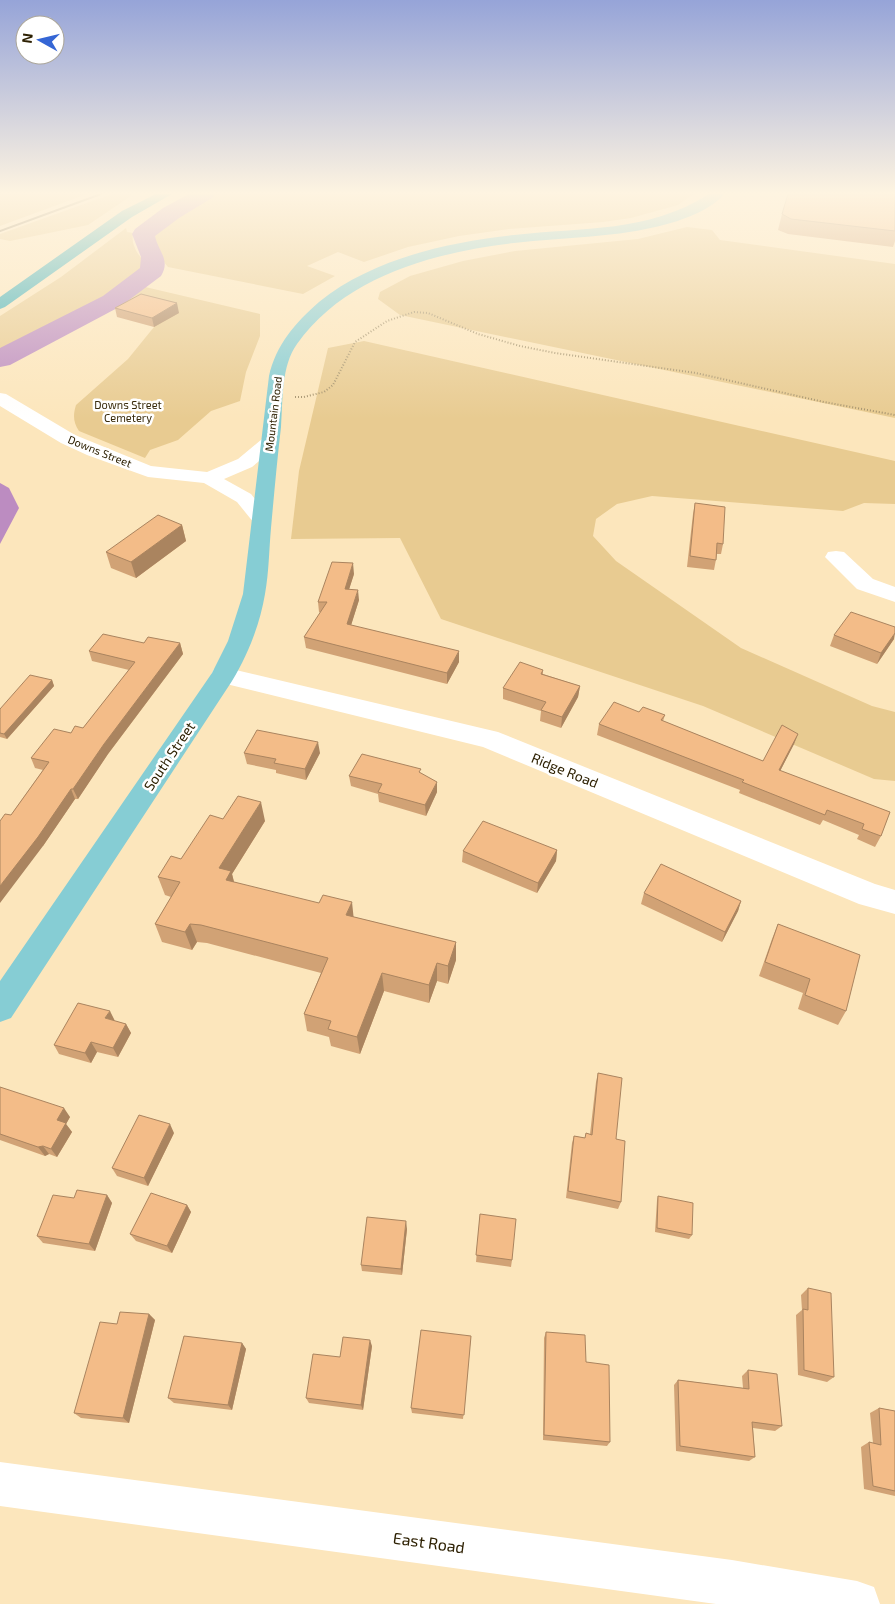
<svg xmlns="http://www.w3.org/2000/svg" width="895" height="1604" font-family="'Exo 2',sans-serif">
	<rect width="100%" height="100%" fill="#fce6bc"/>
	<path fill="#e8cb91" d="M 0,194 L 87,194 L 0,226 Z
		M 112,194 L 132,194 L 128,198 L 88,225 L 10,241 L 0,239 L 0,234 Z
		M 214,194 L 694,194 L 678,205 L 631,218 L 603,222 L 509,229 L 459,236 L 408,247 L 364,262 L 338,252 L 307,266 L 335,276 L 303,294 L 168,267 C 160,259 159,247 152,237 L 154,230 L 178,212 Z
		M 687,227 L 712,230 L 720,240 L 895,264 L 895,418 L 400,315 L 378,299 L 380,292 L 410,276 L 463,261 L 515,251 L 638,239 Z
		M 126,228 L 127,232 L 133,233 C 131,243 136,252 143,260 C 144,291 28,338 0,350 L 0,316 L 61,277 Z
		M 141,286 L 260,314 L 260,336 L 246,372 L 240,401 L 211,411 L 178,440 L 150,450 L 145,458 L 79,431 C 73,422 73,415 76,405 L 128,359 L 154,327 L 143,303 L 123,298 Z
		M 364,341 L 895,461 L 895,504 L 864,503 L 843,511 L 652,496 L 617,504 L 596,519 L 593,536 L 616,561 L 741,648 L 872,706 L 895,712 L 895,781 L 874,779 L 703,706 L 441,619 L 400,538 L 291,539 L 299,471 L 328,348 Z"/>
	<path fill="#bc8cc1" d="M 0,483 L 9,488 L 19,508 L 0,544 Z"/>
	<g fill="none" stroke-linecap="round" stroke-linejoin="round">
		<path fill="#bc8cc1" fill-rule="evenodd" d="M 189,194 L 215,194 L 212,198 L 179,218 L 155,236 C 158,251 171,260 161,276 L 121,306 L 10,365 L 0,367 L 0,348 L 103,296 L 140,268 L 141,257 L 132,234 L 135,229 L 163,208 Z"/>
		<path stroke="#a2906b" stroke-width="2" stroke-dasharray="1 2" stroke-linecap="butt" d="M 295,397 L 304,397 L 324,392 L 333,385 L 355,342 L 387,321 L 414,312 L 428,313 L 478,334 L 520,346 L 555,353 L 696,373 L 824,402 L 895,415"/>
		<path fill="#fff" fill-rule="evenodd" d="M 0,393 L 6,394 L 75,435 L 151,466 L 207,472 L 238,459 L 262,439 L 269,437 L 276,439 L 278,443 L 276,447 L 252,467 L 224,479 L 251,494 L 271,519 L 268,523 L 261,525 L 254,523 L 237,502 L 204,483 L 148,477 L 87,455 L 61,443 L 0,406 Z
			M 836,551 L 844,552 L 873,579 L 895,587 L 895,602 L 857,589 L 825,557 L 828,552 Z
			M 223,667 L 498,732 L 875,884 L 895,890 L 895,914 L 859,904 L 483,747 L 214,681 L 211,675 L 214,669 Z
			M 0,1462 L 732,1560 L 857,1581 L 874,1587 L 880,1604 L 716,1604 L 0,1506 Z"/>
		<path fill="#86cdd4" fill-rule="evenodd" d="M 709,194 L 724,194 C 712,209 686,219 667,224 C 617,238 565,237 514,243 C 436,252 345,276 297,344 C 281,366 283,400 281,427 C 277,461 274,495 271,528 C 269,550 269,572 265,594 C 260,624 248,655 232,681 L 11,1018 L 0,1022 L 0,981 L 212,673 L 228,641 L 243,594 L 269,376 C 276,345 295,323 319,302 C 372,259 448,242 514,235 C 583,227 648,233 709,194 Z"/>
		<path fill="#35acb7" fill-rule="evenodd" d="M 156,194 L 172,194 L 132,217 L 5,307 L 0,309 L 0,297 L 122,211 Z"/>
		<path stroke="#82714e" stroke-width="2" d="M 0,231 L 101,194"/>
	</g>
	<path fill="#d1a275" d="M 895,194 L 895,241 L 893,247 L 788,234 L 778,230 L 782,214 Z
		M 115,308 L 179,313 L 154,327 L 117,317 Z
		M 695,503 L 723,544 L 721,554 L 717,554 L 714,570 L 687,567 L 693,514 Z
		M 182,525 L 186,541 L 136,578 L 111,568 L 106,552 Z
		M 354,574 L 349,589 L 359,600 L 351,625 L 459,662 L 447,684 L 306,648 L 304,637 L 321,613 L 319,612 L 318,602 Z
		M 834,635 L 894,639 L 877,664 L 830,646 Z
		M 144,643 L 180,643 L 183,654 L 108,754 L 78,799 L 75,799 L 43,846 L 11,815 L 43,770 L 35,768 L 31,758 L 71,733 L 83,728 L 129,670 L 92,661 L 89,651 Z
		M 543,670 L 543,674 L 580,686 L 578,697 L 561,728 L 540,721 L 541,711 L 503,699 L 503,688 Z
		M 52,680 L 54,686 L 7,739 L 0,737 L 0,709 Z
		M 665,715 L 663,721 L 763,761 L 798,734 L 794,744 L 780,771 L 890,812 L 881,836 L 875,847 L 857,839 L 859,835 L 823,820 L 820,825 L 739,793 L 740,790 L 597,735 L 599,724 Z
		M 244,753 L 320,753 L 306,780 L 276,773 L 276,770 L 247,764 Z
		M 421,773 L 437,792 L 426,816 L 379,802 L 378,794 L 351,786 L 349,776 Z
		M 223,819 L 265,821 L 232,874 L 234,882 L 354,917 L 456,942 L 456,960 L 448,984 L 437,981 L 429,1003 L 384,991 L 360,1054 L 331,1046 L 329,1037 L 307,1031 L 304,1014 L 321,973 L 207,943 L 197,942 L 192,950 L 162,942 L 155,924 L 171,897 L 165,895 L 158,877 L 181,859 Z
		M 557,850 L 556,861 L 537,893 L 462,862 L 463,851 Z
		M 644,893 L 741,901 L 738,911 L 722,942 L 641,904 Z
		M 778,924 L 846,1011 L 838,1025 L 798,1009 L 803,993 L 759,976 L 772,939 Z
		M 115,1021 L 126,1024 L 131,1033 L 118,1057 L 97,1052 L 91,1063 L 59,1054 L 54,1045 Z
		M 598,1073 L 616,1139 L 621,1202 L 618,1209 L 566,1198 L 572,1143 L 574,1136 L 585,1138 L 586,1133 L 590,1134 L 596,1082 Z
		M 0,1087 L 70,1117 L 66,1124 L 72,1132 L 57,1157 L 49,1154 L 45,1156 L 0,1140 Z
		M 174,1133 L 148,1186 L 117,1176 L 112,1168 Z
		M 107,1195 L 112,1203 L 95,1251 L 43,1243 L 37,1236 Z
		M 658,1196 L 692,1235 L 689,1239 L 655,1232 L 657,1200 Z
		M 187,1205 L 191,1212 L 172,1253 L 136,1241 L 130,1234 Z
		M 480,1214 L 512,1260 L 511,1267 L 476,1262 Z
		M 407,1229 L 402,1275 L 362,1271 L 361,1265 Z
		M 808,1288 L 834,1377 L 827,1382 L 798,1375 L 796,1315 L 802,1310 L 801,1295 Z
		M 149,1314 L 155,1320 L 129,1423 L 81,1418 L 74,1413 L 117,1324 Z
		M 546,1332 L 586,1362 L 610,1442 L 607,1446 L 543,1440 L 544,1338 Z
		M 471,1336 L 463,1419 L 412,1413 L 411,1408 Z
		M 242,1343 L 246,1349 L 232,1410 L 174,1403 L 168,1398 Z
		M 372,1346 L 363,1410 L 309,1403 L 306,1398 Z
		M 748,1370 L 782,1426 L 775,1431 L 753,1428 L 755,1457 L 749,1461 L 676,1451 L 674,1385 L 678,1380 L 743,1388 L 742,1376 Z
		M 879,1408 L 895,1411 L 895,1496 L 864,1489 L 861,1447 L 869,1442 L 873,1443 L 870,1413 Z"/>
	<path fill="#aa845f" d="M 177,303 L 179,313 L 154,327 L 152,318 Z
		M 182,525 L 186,541 L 136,578 L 131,562 Z
		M 353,563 L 354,574 L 346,599 L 345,589 Z
		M 358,590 L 359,600 L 348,635 L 347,624 Z
		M 895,633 L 894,639 L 877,664 L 881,653 Z
		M 180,643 L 183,654 L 108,754 L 78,799 L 73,789 L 104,744 Z
		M 459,651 L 459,662 L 447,684 L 447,673 Z
		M 52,680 L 54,686 L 7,739 L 4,734 Z
		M 580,686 L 578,697 L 561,728 L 562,717 Z
		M 798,734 L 794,744 L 775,781 L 779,770 Z
		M 318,742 L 320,753 L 306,780 L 305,769 Z
		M 437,782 L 437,792 L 426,816 L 425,805 Z
		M 71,789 L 75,799 L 43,846 L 0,903 L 0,886 Z
		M 261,802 L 265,821 L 232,874 L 236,890 L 231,899 L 219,868 Z
		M 557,850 L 556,861 L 537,893 L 538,883 Z
		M 741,901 L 738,911 L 722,942 L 725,932 Z
		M 352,902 L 354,921 L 346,915 Z
		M 190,924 L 197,942 L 192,950 L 185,932 Z
		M 456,942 L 456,960 L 448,984 L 448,966 Z
		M 437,963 L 437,981 L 429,1003 L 429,985 Z
		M 382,973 L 384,991 L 360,1054 L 357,1037 Z
		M 110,1011 L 115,1021 L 105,1018 Z
		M 126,1024 L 131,1033 L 118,1057 L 113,1048 Z
		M 91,1042 L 97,1052 L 91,1063 L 85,1053 Z
		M 64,1108 L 70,1117 L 66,1124 L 72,1132 L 57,1157 L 51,1149 L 57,1120 Z
		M 170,1124 L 174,1133 L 148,1186 L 144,1178 Z
		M 43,1146 L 49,1154 L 45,1156 L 38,1147 Z
		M 107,1195 L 112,1203 L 95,1251 L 89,1244 Z
		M 187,1205 L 191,1212 L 172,1253 L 167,1246 Z
		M 406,1221 L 407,1229 L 402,1275 L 401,1269 Z
		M 149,1314 L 155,1320 L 129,1423 L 123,1418 Z
		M 370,1340 L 372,1346 L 363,1410 L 361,1405 Z
		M 242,1343 L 246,1349 L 232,1410 L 228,1405 Z"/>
	<path fill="#f3bc88" stroke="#aa845f" d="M 788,194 L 895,194 L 895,231 L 791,219 L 782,214 Z
		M 141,294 L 177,303 L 152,318 L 115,308 Z
		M 695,503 L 725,507 L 723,544 L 717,543 L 716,560 L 690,556 Z
		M 158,515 L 182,525 L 131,562 L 106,552 Z
		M 332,562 L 353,563 L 345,589 L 358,590 L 347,624 L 459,651 L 447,673 L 304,637 L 327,602 L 318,602 Z
		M 851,612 L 895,627 L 895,633 L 881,653 L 834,635 Z
		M 103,634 L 144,643 L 148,637 L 180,643 L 104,744 L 73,789 L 71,789 L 38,837 L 0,886 L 0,821 L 5,814 L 11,815 L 49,762 L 31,758 L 54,729 L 71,733 L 75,726 L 83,728 L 135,662 L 89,651 Z
		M 520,662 L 543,670 L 541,674 L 580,686 L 562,717 L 541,710 L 546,702 L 503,688 Z
		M 30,675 L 52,680 L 4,734 L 0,733 L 0,709 Z
		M 614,702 L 639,712 L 643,707 L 665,715 L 661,720 L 763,761 L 782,725 L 798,734 L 779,770 L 890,812 L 881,836 L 862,829 L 864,824 L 827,810 L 825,815 L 742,782 L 744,780 L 599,724 Z
		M 257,730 L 318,742 L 305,769 L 274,763 L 276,759 L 244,753 Z
		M 362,754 L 421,769 L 419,772 L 437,782 L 425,805 L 378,792 L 382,784 L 349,776 Z
		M 238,796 L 261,802 L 219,868 L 231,871 L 226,880 L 319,903 L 323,895 L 352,902 L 346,915 L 456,942 L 448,966 L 437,963 L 429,985 L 382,973 L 357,1037 L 328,1029 L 331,1021 L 304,1014 L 328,958 L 201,925 L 190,924 L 185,932 L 155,924 L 180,882 L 158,877 L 171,856 L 181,859 L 210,815 L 223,819 Z
		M 483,821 L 557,850 L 538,883 L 463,851 Z
		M 661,864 L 741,901 L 725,932 L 644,893 Z
		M 778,924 L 860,955 L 846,1011 L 805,995 L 810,979 L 765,962 Z
		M 78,1003 L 110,1011 L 105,1018 L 126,1024 L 113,1048 L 91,1042 L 85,1053 L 54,1045 Z
		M 598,1073 L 622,1078 L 616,1139 L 625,1141 L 621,1202 L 568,1191 L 574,1136 L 585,1138 L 586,1133 L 592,1135 Z
		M 0,1087 L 64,1108 L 57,1120 L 66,1123 L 51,1149 L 43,1146 L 38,1147 L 0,1134 Z
		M 139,1115 L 170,1124 L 144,1178 L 112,1168 Z
		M 77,1190 L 107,1195 L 89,1244 L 37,1236 L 53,1195 L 74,1198 Z
		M 151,1193 L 187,1205 L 167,1246 L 130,1234 Z
		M 658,1196 L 693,1203 L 692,1235 L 657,1228 Z
		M 480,1214 L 516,1219 L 512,1260 L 476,1255 Z
		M 367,1217 L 406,1221 L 401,1269 L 361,1265 Z
		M 808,1288 L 831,1293 L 834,1377 L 804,1370 L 803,1309 L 808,1310 Z
		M 120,1312 L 149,1314 L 123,1418 L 74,1413 L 100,1322 L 117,1324 Z
		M 421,1330 L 471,1336 L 464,1415 L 411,1408 Z
		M 546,1332 L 585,1335 L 586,1362 L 609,1365 L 610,1442 L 544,1435 Z
		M 184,1336 L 242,1343 L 228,1405 L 168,1398 Z
		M 343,1337 L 370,1340 L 361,1405 L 306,1398 L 313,1354 L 340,1357 Z
		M 748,1370 L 777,1374 L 782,1426 L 752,1422 L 755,1457 L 680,1446 L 678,1380 L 749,1389 Z
		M 879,1408 L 895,1411 L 895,1491 L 873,1486 L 869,1442 L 881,1445 Z"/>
	<linearGradient id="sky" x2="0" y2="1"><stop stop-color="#96a4d8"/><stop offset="0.46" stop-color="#fef4e1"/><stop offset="1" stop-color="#fef4e1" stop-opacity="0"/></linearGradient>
	<rect width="895" height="419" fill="url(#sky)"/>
	<g text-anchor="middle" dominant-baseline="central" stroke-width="5" stroke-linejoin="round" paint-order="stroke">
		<g font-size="11" fill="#382a0b" stroke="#fff">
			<text x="128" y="404">Downs Street<tspan x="128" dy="13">Cemetery</tspan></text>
		</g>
		<g font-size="11" fill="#2d2002" stroke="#fff">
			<text transform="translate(273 414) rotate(-83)">Mountain Road</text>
			<text transform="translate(100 451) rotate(22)">Downs Street</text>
		</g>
		<g font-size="14" fill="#2d2002" stroke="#fff">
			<text transform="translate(169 756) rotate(-56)">South Street</text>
			<text transform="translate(565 770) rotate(22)">Ridge Road</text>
		</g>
		<g font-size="16" fill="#2d2002" stroke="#fff">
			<text transform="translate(429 1542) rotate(8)">East Road</text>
		</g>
	</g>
	<g transform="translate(40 40) rotate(278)"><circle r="24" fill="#ffffff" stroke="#aba69a"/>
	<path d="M0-4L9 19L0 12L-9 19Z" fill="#3566d5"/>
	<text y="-8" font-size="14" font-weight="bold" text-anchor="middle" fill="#2d2002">N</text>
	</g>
</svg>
